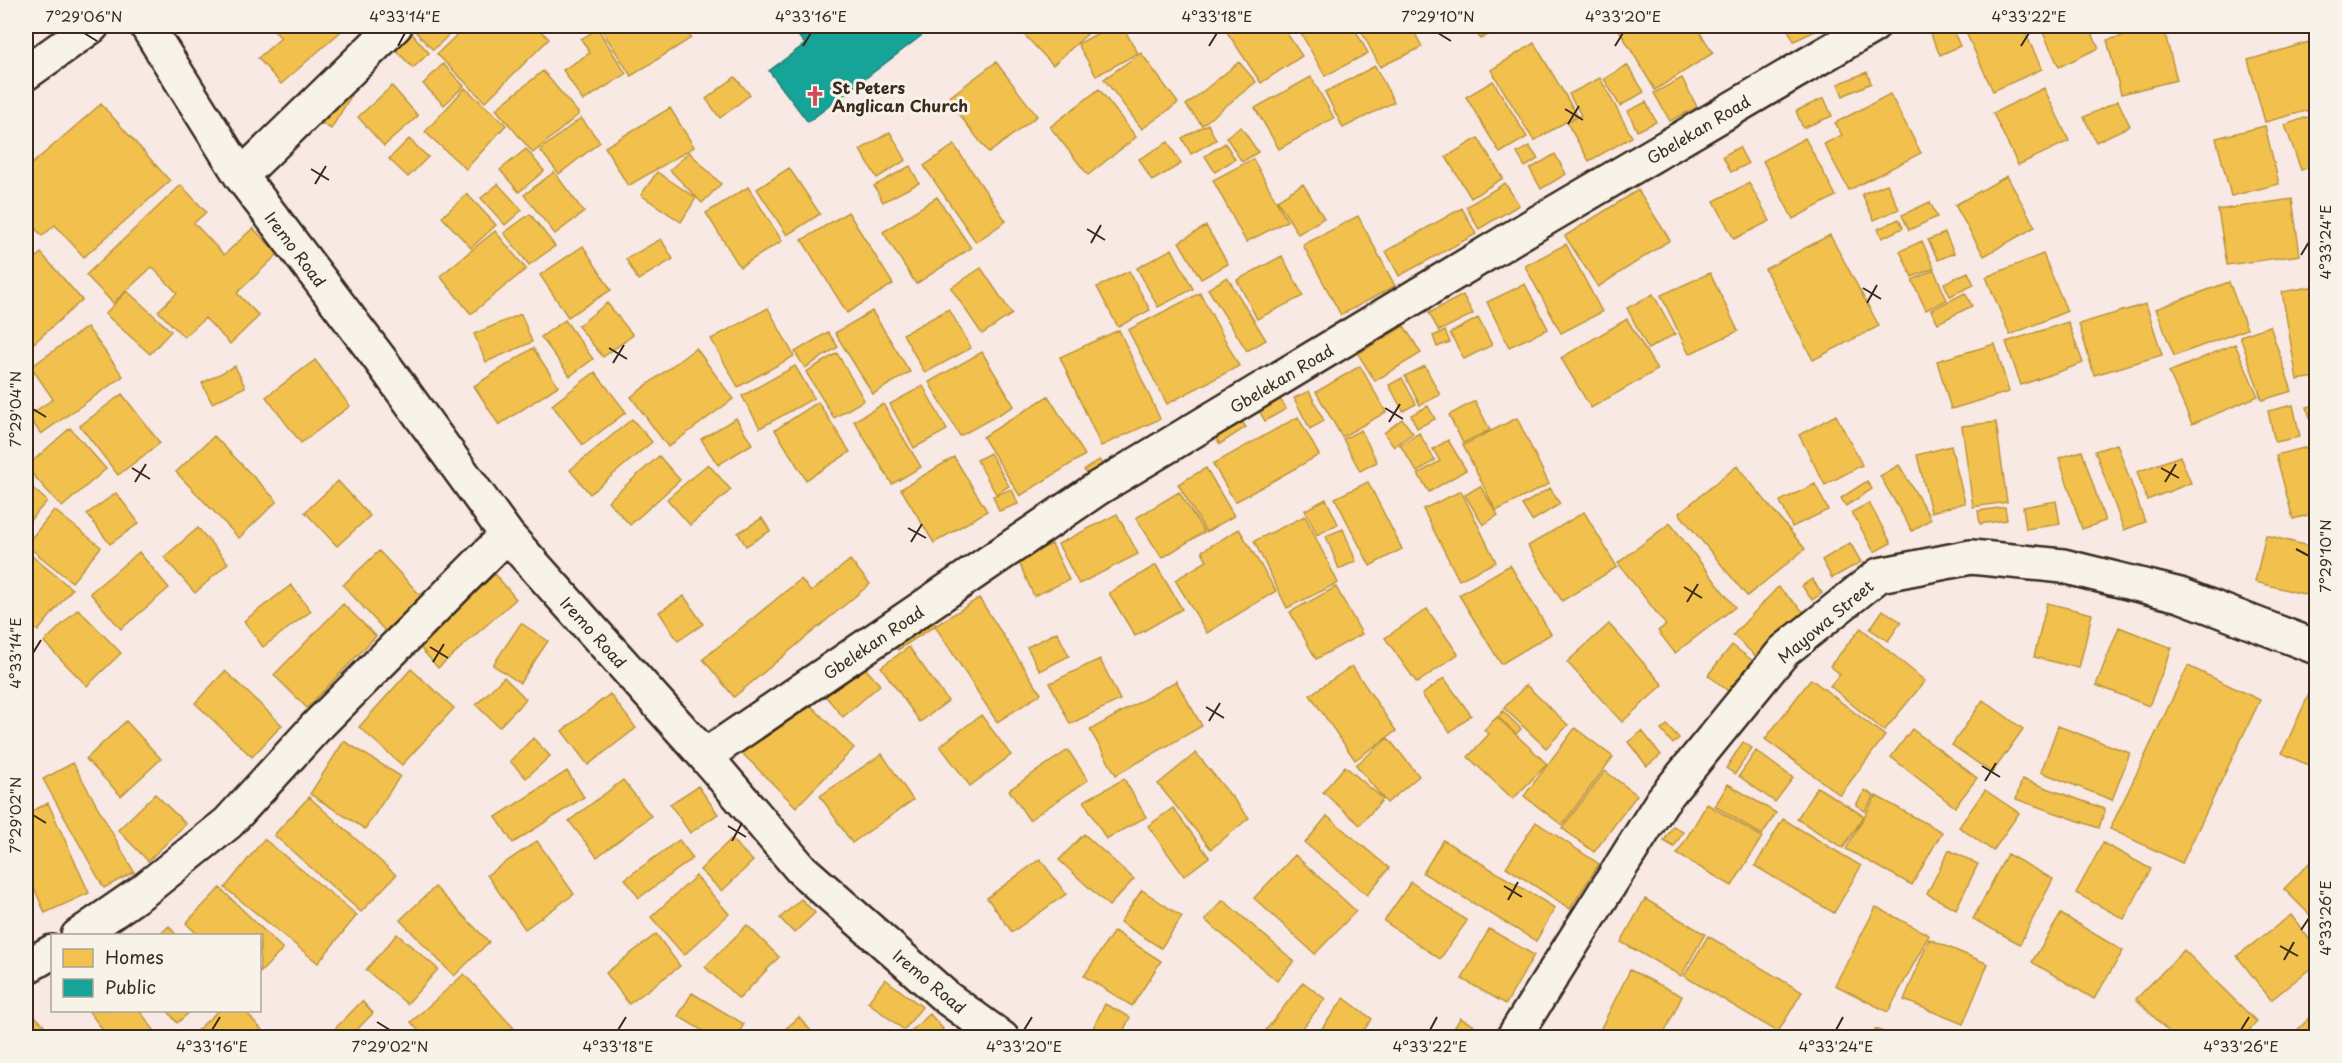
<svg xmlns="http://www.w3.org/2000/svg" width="2342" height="1063" font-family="'Playpen Sans',sans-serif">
	<rect width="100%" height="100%" fill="#f8e9e5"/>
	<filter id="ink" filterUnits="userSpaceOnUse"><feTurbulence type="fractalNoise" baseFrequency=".0167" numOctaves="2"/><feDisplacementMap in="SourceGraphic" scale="12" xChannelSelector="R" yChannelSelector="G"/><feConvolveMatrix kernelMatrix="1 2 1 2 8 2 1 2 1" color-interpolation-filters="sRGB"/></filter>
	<g filter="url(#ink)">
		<path fill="#f2c14e" stroke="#bb9440" stroke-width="1.5" d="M 270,26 L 347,26 L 281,84 L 258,58 L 281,38 Z
			M 417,26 L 448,26 L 453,31 L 433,50 L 413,29 Z
			M 466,26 L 536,26 L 549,39 L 485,102 L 437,54 Z
			M 609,26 L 683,26 L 691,38 L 631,76 L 602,30 Z
			M 1016,26 L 1096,26 L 1053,65 Z
			M 1111,26 L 1122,26 L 1138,53 L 1096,76 L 1078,44 Z
			M 1223,26 L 1282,26 L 1302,56 L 1261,83 Z
			M 1297,26 L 1353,26 L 1368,53 L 1325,76 Z
			M 1359,26 L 1411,26 L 1422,47 L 1380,67 Z
			M 1473,26 L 1506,26 L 1480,39 Z
			M 1627,26 L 1696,26 L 1713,53 L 1655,90 L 1619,30 Z
			M 1786,26 L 1826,26 L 1794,41 Z
			M 1927,26 L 1951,26 L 1960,46 L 1940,55 Z
			M 1963,26 L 2022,26 L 2042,69 L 1993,91 Z
			M 2040,26 L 2088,26 L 2099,48 L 2059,67 Z
			M 2163,26 L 2177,80 L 2121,94 L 2107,40 Z
			M 408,29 L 429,53 L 413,68 L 391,45 Z
			M 598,29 L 626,74 L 583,101 L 563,70 L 590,53 L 581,39 Z
			M 2316,40 L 2316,99 L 2312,101 L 2314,109 L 2265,122 L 2248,60 Z
			M 1534,43 L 1577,115 L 1534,141 L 1491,70 Z
			M 1141,53 L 1178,103 L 1142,129 L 1104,79 Z
			M 996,62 L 1037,116 L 989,153 L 947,99 Z
			M 1239,62 L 1256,82 L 1202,125 L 1186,105 Z
			M 443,64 L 464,86 L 444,105 L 423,84 Z
			M 1627,65 L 1644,92 L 1620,106 L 1604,79 Z
			M 1375,66 L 1394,102 L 1343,128 L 1325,92 Z
			M 543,71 L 579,114 L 533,153 L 496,109 Z
			M 1867,72 L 1871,83 L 1843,96 L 1838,84 Z
			M 735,77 L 750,95 L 720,118 L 706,99 Z
			M 1311,77 L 1334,118 L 1279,149 L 1255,108 Z
			M 1600,78 L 1632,137 L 1589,161 L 1567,123 L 1581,115 L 1569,94 Z
			M 1682,78 L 1697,107 L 1670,121 L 1654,93 Z
			M 1493,81 L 1527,137 L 1500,153 L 1466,97 Z
			M 335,86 L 351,96 L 331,129 L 314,119 Z
			M 392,86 L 418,116 L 384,146 L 358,117 Z
			M 465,88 L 506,125 L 466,169 L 425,132 Z
			M 2044,88 L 2069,141 L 2018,165 L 1993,113 Z
			M 1099,89 L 1136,137 L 1088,175 L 1050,127 Z
			M 1890,94 L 1921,153 L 1849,190 L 1824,144 L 1842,135 L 1835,123 Z
			M 1824,98 L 1832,116 L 1803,128 L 1796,111 Z
			M 2118,101 L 2130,126 L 2096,142 L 2084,117 Z
			M 1646,102 L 1656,122 L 1637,131 L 1628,111 Z
			M 101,104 L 170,181 L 84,257 L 55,225 L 42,236 L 26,218 L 26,169 Z
			M 670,108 L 694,147 L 628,186 L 605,147 Z
			M 2316,114 L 2316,165 L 2301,170 L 2285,125 Z
			M 581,118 L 600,142 L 559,174 L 540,150 Z
			M 1208,124 L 1216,140 L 1191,154 L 1182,138 Z
			M 2265,126 L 2279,184 L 2231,196 L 2216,138 Z
			M 1241,127 L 1258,152 L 1242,162 L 1226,137 Z
			M 890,132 L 906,160 L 877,178 L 860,150 Z
			M 1478,138 L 1503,178 L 1471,198 L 1446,157 Z
			M 1805,138 L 1836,196 L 1793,219 L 1763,161 Z
			M 409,139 L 428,157 L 408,177 L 389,159 Z
			M 1168,142 L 1181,164 L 1152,181 L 1139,159 Z
			M 1225,143 L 1235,159 L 1215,172 L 1205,156 Z
			M 954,145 L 1006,221 L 976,242 L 924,166 Z
			M 1529,146 L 1538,159 L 1525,167 L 1517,153 Z
			M 1739,147 L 1748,164 L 1731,172 L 1723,156 Z
			M 526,149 L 544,171 L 519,192 L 500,170 Z
			M 689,152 L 721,184 L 702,203 L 670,170 Z
			M 1555,154 L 1566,174 L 1541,189 L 1530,169 Z
			M 1253,159 L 1287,221 L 1246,242 L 1213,180 Z
			M 910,166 L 919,183 L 883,202 L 874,186 Z
			M 789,168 L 820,214 L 787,235 L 757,189 Z
			M 554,172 L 584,212 L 555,234 L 524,195 Z
			M 657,172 L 696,198 L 681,222 L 641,195 Z
			M 2007,176 L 2035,227 L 1984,256 L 1955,205 Z
			M 1505,183 L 1519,205 L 1479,229 L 1466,207 Z
			M 1749,183 L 1770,221 L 1734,239 L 1714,201 Z
			M 498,184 L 522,210 L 505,225 L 481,198 Z
			M 1303,184 L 1324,218 L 1298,234 L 1277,200 Z
			M 1887,184 L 1899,209 L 1874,220 L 1862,194 Z
			M 181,185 L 206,212 L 194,223 L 224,255 L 253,228 L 278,254 L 237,293 L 259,316 L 230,344 L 205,318 L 184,337 L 158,311 L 177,293 L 152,267 L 113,303 L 86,275 Z
			M 748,187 L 782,241 L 740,267 L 706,213 Z
			M 1638,190 L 1670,240 L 1598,287 L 1565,236 Z
			M 467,194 L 496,225 L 471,248 L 442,217 Z
			M 937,197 L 971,248 L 916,284 L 883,232 Z
			M 2292,199 L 2300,255 L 2227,265 L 2218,210 Z
			M 1930,202 L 1937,217 L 1909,230 L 1902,215 Z
			M 1462,208 L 1476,234 L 1399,276 L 1386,251 Z
			M 848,212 L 893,284 L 847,313 L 802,240 Z
			M 530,214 L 555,246 L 529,265 L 504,233 Z
			M 1358,216 L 1395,286 L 1341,315 L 1303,245 Z
			M 1899,219 L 1903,228 L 1882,238 L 1878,229 Z
			M 1206,226 L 1228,264 L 1201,279 L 1179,242 Z
			M 495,231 L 526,269 L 471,314 L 440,276 Z
			M 1945,233 L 1954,253 L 1938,260 L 1928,240 Z
			M 1830,235 L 1879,326 L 1813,360 L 1765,269 Z
			M 661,239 L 673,259 L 638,280 L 626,259 Z
			M 1922,241 L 1934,268 L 1912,277 L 1900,251 Z
			M 1566,244 L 1602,312 L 1561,333 L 1525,266 Z
			M 583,246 L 611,290 L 568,317 L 540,275 Z
			M 1172,249 L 1193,289 L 1158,307 L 1137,268 Z
			M 41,253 L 82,300 L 34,343 L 26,333 L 26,267 Z
			M 2043,254 L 2067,311 L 2010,335 L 1986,277 Z
			M 1282,256 L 1303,296 L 1257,319 L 1237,280 Z
			M 981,268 L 1012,314 L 982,334 L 951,288 Z
			M 1934,270 L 1947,300 L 1926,310 L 1912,280 Z
			M 1129,271 L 1150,310 L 1118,327 L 1097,287 Z
			M 1968,272 L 1974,285 L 1950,296 L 1944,283 Z
			M 1710,273 L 1738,331 L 1689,354 L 1661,295 Z
			M 1227,277 L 1266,340 L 1247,351 L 1208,289 Z
			M 2229,282 L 2247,329 L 2174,356 L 2156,309 Z
			M 1525,284 L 1548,329 L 1509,347 L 1487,302 Z
			M 2316,286 L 2316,377 L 2297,380 L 2282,292 Z
			M 127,291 L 171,331 L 150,354 L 105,314 Z
			M 1200,293 L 1239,366 L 1167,404 L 1128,330 Z
			M 1965,293 L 1972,306 L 1938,323 L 1931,310 Z
			M 1653,294 L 1675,334 L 1648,349 L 1627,308 Z
			M 1463,295 L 1473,314 L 1439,331 L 1429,313 Z
			M 607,303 L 633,335 L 603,357 L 578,326 Z
			M 2146,304 L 2162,355 L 2094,375 L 2079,324 Z
			M 768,308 L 794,356 L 738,387 L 711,339 Z
			M 949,309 L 971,348 L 925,373 L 903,334 Z
			M 872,311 L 910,372 L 873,394 L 835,333 Z
			M 521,314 L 532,342 L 486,362 L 474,334 Z
			M 1478,318 L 1492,345 L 1464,359 L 1450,333 Z
			M 1627,319 L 1657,370 L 1591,408 L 1561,358 Z
			M 565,320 L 593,359 L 570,376 L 541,337 Z
			M 2068,322 L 2083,363 L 2021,385 L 2006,342 Z
			M 1404,326 L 1421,353 L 1375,381 L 1358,354 Z
			M 2270,326 L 2292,391 L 2262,400 L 2240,336 Z
			M 87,327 L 123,376 L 41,434 L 28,416 L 53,399 L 31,367 Z
			M 1119,330 L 1160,419 L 1101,446 L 1060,357 Z
			M 1445,331 L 1450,342 L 1437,347 L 1433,336 Z
			M 828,332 L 838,347 L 805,368 L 795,352 Z
			M 1995,344 L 2009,392 L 1951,409 L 1937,361 Z
			M 2235,344 L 2258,396 L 2192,424 L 2169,372 Z
			M 533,348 L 558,386 L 499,425 L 474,386 Z
			M 696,348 L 733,399 L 668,447 L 631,397 Z
			M 982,352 L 1014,406 L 960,436 L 929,382 Z
			M 837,353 L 864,400 L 834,418 L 806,372 Z
			M 315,360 L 350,406 L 301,443 L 266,397 Z
			M 235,366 L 245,387 L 212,403 L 202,383 Z
			M 795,366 L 814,398 L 760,428 L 742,396 Z
			M 1360,366 L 1386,412 L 1342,437 L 1316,392 Z
			M 1425,366 L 1440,395 L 1420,405 L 1405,376 Z
			M 595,372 L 626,412 L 583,445 L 552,405 Z
			M 1402,378 L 1416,404 L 1403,411 L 1389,385 Z
			M 923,386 L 947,430 L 914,448 L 890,404 Z
			M 1309,391 L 1324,421 L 1310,429 L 1294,398 Z
			M 122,394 L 160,443 L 118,475 L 80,426 Z
			M 1278,395 L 1286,409 L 1265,421 L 1257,407 Z
			M 1048,396 L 1085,455 L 1020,496 L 983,437 Z
			M 1475,401 L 1490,430 L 1463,443 L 1449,415 Z
			M 818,402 L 850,452 L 806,480 L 775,430 Z
			M 883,404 L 921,467 L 892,484 L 854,421 Z
			M 2293,405 L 2300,437 L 2275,442 L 2268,411 Z
			M 2316,405 L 2316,435 L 2315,436 L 2307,407 Z
			M 1428,406 L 1435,419 L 1417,428 L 1411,415 Z
			M 1836,415 L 1862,465 L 1825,485 L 1799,435 Z
			M 1238,417 L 1246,427 L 1220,444 L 1213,434 Z
			M 1298,417 L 1319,455 L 1235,502 L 1213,464 Z
			M 736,418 L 752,444 L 718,465 L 701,439 Z
			M 1517,418 L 1549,484 L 1496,511 L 1463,445 Z
			M 632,419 L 652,442 L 590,494 L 570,470 Z
			M 1402,419 L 1413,433 L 1394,447 L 1384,433 Z
			M 1996,422 L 2007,502 L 1973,507 L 1962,426 Z
			M 70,428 L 106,469 L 62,507 L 26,467 Z
			M 1361,430 L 1377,462 L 1360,471 L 1343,439 Z
			M 1419,433 L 1435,460 L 1417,472 L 1400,445 Z
			M 214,436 L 277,501 L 239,538 L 176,472 Z
			M 1448,440 L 1466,470 L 1429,492 L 1418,474 L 1440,461 L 1433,449 Z
			M 2117,444 L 2145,522 L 2124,530 L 2095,451 Z
			M 2316,445 L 2316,513 L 2293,519 L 2276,455 Z
			M 1951,446 L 1965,503 L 1931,512 L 1917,455 Z
			M 2082,451 L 2105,521 L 2082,529 L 2059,458 Z
			M 990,453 L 1009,486 L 996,494 L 977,460 Z
			M 659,456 L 680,480 L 630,525 L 608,501 Z
			M 2180,456 L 2191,483 L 2147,500 L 2137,472 Z
			M 954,457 L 987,511 L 934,543 L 901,489 Z
			M 1099,460 L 1105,469 L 1090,479 L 1084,470 Z
			M 708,464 L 731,490 L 690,525 L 667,499 Z
			M 1899,465 L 1931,519 L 1912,531 L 1880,476 Z
			M 1737,466 L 1805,549 L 1747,596 L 1679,513 Z
			M 1206,468 L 1234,516 L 1206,532 L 1178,484 Z
			M 338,481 L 370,516 L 337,546 L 305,512 Z
			M 1867,481 L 1872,489 L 1846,506 L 1841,498 Z
			M 26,482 L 47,501 L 26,525 Z
			M 1368,482 L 1402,549 L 1370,566 L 1335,498 Z
			M 1815,484 L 1828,510 L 1792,527 L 1780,501 Z
			M 1480,486 L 1498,515 L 1483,525 L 1465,495 Z
			M 1550,488 L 1560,504 L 1532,521 L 1522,505 Z
			M 1012,489 L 1018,504 L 999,511 L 993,496 Z
			M 1461,491 L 1496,562 L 1459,580 L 1423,509 Z
			M 1179,492 L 1204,532 L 1162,558 L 1136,518 Z
			M 116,493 L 139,523 L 110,544 L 87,514 Z
			M 1326,499 L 1338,524 L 1317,535 L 1305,510 Z
			M 2056,501 L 2060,524 L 2026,529 L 2023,507 Z
			M 1869,503 L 1891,543 L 1874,552 L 1852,512 Z
			M 2005,507 L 2007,520 L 1980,524 L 1978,511 Z
			M 54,510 L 101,547 L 72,582 L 26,545 Z
			M 1584,512 L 1617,567 L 1562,601 L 1528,546 Z
			M 1117,514 L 1138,554 L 1079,584 L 1058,544 Z
			M 1305,516 L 1338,583 L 1287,608 L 1254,541 Z
			M 762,518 L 770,531 L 746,546 L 738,533 Z
			M 1670,523 L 1735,607 L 1675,653 L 1658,631 L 1666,625 L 1618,563 Z
			M 198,528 L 228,563 L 195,593 L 164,557 Z
			M 1239,529 L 1276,591 L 1207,633 L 1175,580 L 1207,561 L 1202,551 Z
			M 1343,529 L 1356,561 L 1339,569 L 1326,536 Z
			M 2266,535 L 2316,548 L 2316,597 L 2255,582 Z
			M 1850,543 L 1861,562 L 1832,578 L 1822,560 Z
			M 1052,544 L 1069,580 L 1034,596 L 1018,560 Z
			M 26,551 L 72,589 L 38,631 L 26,621 Z
			M 379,551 L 422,597 L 385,631 L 343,585 Z
			M 139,552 L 169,588 L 121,629 L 90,593 Z
			M 850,560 L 870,584 L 734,697 L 703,659 L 801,579 L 811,592 Z
			M 1156,565 L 1182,609 L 1135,636 L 1109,593 Z
			M 1510,565 L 1551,634 L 1501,664 L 1459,595 Z
			M 495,574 L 516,599 L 438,668 L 417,644 Z
			M 1812,579 L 1822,593 L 1812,600 L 1802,586 Z
			M 291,585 L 311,611 L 263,647 L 244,621 Z
			M 1336,587 L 1362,634 L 1316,659 L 1290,612 Z
			M 1778,587 L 1809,617 L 1764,664 L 1733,635 Z
			M 684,596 L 703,624 L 678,641 L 659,612 Z
			M 979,598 L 1041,694 L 997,722 L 935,626 Z
			M 2047,603 L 2092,614 L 2079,668 L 2034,657 Z
			M 343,604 L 376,636 L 307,708 L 274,675 Z
			M 78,609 L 121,653 L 87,686 L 44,642 Z
			M 925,609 L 936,625 L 898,650 L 888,634 Z
			M 1427,609 L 1458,654 L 1417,683 L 1385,638 Z
			M 1883,610 L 1901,622 L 1888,641 L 1870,629 Z
			M 521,623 L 548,641 L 520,683 L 493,665 Z
			M 1609,624 L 1663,685 L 1622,722 L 1567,662 Z
			M 2119,627 L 2172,648 L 2149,706 L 2096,685 Z
			M 1861,628 L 1925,681 L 1884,731 L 1830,686 L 1840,674 L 1830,666 Z
			M 1057,632 L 1069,656 L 1040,671 L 1027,647 Z
			M 1732,645 L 1753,661 L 1728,691 L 1708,675 Z
			M 909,647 L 948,701 L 920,722 L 881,667 Z
			M 1100,659 L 1120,700 L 1070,724 L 1050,683 Z
			M 858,660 L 880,685 L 843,717 L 822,692 Z
			M 1352,666 L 1396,731 L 1355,760 L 1310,695 Z
			M 2188,666 L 2260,700 L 2182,863 L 2110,829 Z
			M 411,669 L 454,708 L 402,765 L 359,727 Z
			M 225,671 L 282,725 L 252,757 L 195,703 Z
			M 504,677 L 526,699 L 499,727 L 476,705 Z
			M 1444,678 L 1471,715 L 1450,732 L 1422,695 Z
			M 1811,679 L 1885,736 L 1840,795 L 1765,739 Z
			M 1176,681 L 1202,726 L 1116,775 L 1090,730 Z
			M 1526,685 L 1568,725 L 1546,748 L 1504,708 Z
			M 2310,692 L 2316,695 L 2316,769 L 2282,753 Z
			M 610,694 L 636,728 L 588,765 L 562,731 Z
			M 799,694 L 854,748 L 796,807 L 741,752 Z
			M 1983,700 L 2023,729 L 1992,773 L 1952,745 Z
			M 1503,711 L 1521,729 L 1516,734 L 1498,717 Z
			M 981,715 L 1011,755 L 970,786 L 940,746 Z
			M 1497,717 L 1547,764 L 1513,799 L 1468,757 L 1489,734 L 1484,730 Z
			M 126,721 L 161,759 L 121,796 L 86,759 Z
			M 1667,725 L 1679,738 L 1673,744 L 1661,730 Z
			M 2058,726 L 2130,753 L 2112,800 L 2041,772 Z
			M 1575,728 L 1613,757 L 1562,825 L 1524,796 Z
			M 1912,729 L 1977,778 L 1955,807 L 1891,757 Z
			M 1642,731 L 1661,755 L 1647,766 L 1628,742 Z
			M 533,738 L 550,756 L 526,778 L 510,761 Z
			M 1388,738 L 1419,776 L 1387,803 L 1356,765 Z
			M 344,741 L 400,776 L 365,829 L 310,794 Z
			M 1743,742 L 1752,748 L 1735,774 L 1726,768 Z
			M 1068,750 L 1088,780 L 1029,820 L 1009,790 Z
			M 1756,751 L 1793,778 L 1775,802 L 1739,776 Z
			M 1196,753 L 1249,818 L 1211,849 L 1158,784 Z
			M 882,754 L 913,800 L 852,843 L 820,796 Z
			M 73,763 L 134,872 L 104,888 L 43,779 Z
			M 1345,766 L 1383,799 L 1360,825 L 1323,792 Z
			M 567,771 L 584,797 L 513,843 L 496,817 Z
			M 1605,771 L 1637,795 L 1594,852 L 1562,828 Z
			M 1124,779 L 1146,817 L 1106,839 L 1084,801 Z
			M 2022,779 L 2105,809 L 2099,828 L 2016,799 Z
			M 623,780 L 651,816 L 597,857 L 569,821 Z
			M 1728,784 L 1776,813 L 1762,835 L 1715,806 Z
			M 698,786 L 718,814 L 690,833 L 670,804 Z
			M 1817,787 L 1864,816 L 1843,848 L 1797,819 Z
			M 1865,790 L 1874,796 L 1865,811 L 1856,805 Z
			M 1985,790 L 2019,813 L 1993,851 L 1959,827 Z
			M 155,794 L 186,824 L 148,861 L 118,830 Z
			M 1876,796 L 1942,832 L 1912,885 L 1846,849 Z
			M 309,797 L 396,875 L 361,912 L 274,835 Z
			M 48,803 L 89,893 L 45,913 L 26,869 L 26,814 Z
			M 1707,804 L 1762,837 L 1732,886 L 1677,854 Z
			M 1173,808 L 1209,857 L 1184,876 L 1148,826 Z
			M 1327,816 L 1389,868 L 1367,895 L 1305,843 Z
			M 1783,819 L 1861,866 L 1834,913 L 1755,866 Z
			M 1536,822 L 1599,864 L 1570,909 L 1506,867 Z
			M 1673,826 L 1683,832 L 1674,847 L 1664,841 Z
			M 1084,834 L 1134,879 L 1109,906 L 1059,860 Z
			M 264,839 L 357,915 L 318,963 L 225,888 Z
			M 731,839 L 753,861 L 722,891 L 700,870 Z
			M 679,840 L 693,858 L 639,898 L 625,879 Z
			M 1443,840 L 1555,908 L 1536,941 L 1423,873 Z
			M 537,841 L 574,894 L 525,929 L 487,875 Z
			M 2103,843 L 2151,869 L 2124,919 L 2076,893 Z
			M 1949,850 L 1978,864 L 1956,909 L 1927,894 Z
			M 2007,854 L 2053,879 L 2020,944 L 1973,919 Z
			M 1295,855 L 1356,911 L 1315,954 L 1254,898 Z
			M 2315,857 L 2316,858 L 2316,921 L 2284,889 Z
			M 1040,859 L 1066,894 L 1012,932 L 987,898 Z
			M 696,876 L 729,914 L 684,955 L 651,917 Z
			M 1411,882 L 1467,921 L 1440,959 L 1384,921 Z
			M 435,887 L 489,942 L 454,976 L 400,920 Z
			M 220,888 L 283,949 L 260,973 L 260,936 L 199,936 L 186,923 Z
			M 1142,890 L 1182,917 L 1161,948 L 1120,922 Z
			M 801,899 L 815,913 L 794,933 L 780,918 Z
			M 1645,899 L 1705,934 L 1681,976 L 1621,942 Z
			M 1223,900 L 1294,961 L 1277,981 L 1205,920 Z
			M 1876,907 L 1929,935 L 1888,1012 L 1835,985 Z
			M 2061,914 L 2123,951 L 2094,999 L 2032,962 Z
			M 2291,915 L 2316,948 L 2316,964 L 2271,1000 L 2237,956 Z
			M 747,925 L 779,957 L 739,999 L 705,967 Z
			M 169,926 L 177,936 L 158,936 Z
			M 1489,929 L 1534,955 L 1506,1004 L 1462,979 Z
			M 1114,931 L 1161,961 L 1132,1006 L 1084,976 Z
			M 397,934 L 438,969 L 407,1004 L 366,970 Z
			M 656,934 L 680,966 L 629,1004 L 606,973 Z
			M 1708,936 L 1802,992 L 1778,1032 L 1684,976 Z
			M 1929,939 L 1988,964 L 1963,1024 L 1904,1000 Z
			M 2184,950 L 2257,1022 L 2242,1038 L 2175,1038 L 2136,999 Z
			M 1630,970 L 1682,996 L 1662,1038 L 1615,1038 L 1600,1030 Z
			M 464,974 L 523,1038 L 425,1038 L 411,1022 Z
			M 885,979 L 922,1007 L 904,1030 L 868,1002 Z
			M 1303,982 L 1325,999 L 1295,1038 L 1260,1038 Z
			M 692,993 L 744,1024 L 736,1038 L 708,1038 L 710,1035 L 678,1016 Z
			M 1344,998 L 1372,1019 L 1358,1038 L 1315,1038 Z
			M 362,1001 L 373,1013 L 349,1038 L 326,1038 Z
			M 1105,1004 L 1130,1017 L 1120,1038 L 1101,1038 L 1091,1032 Z
			M 26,1008 L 44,1025 L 31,1038 L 26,1034 Z
			M 88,1010 L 139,1010 L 160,1038 L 109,1038 Z
			M 167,1010 L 192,1010 L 177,1023 Z
			M 219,1010 L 244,1010 L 269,1038 L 198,1038 L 194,1033 Z
			M 2316,1012 L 2316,1038 L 2289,1038 Z
			M 930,1014 L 943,1029 L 933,1038 L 903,1038 Z
			M 799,1017 L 817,1038 L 775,1038 Z
			M 1460,1018 L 1495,1037 L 1495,1038 L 1449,1038 Z
			M 1875,1029 L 1899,1038 L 1872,1038 Z"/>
		<path fill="#17a398" stroke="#227f73" stroke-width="1.5" d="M 790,26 L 934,26 L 808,122 L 769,71 L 805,44 Z"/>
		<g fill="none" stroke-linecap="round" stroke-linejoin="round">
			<g stroke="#3b2a1e" stroke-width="38">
				<path id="minor" d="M 147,26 L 241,176 L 379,358 L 507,535 L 705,756 L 801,869 L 947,998 L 1002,1038
					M 26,73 L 92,26
					M 241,176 L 395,26
					M 705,756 L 1098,488 L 1534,225 L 1873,26
					M 78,936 L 143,891 L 228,823 L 315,728 L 507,535
					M 26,967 L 52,952
					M 1513,1038 L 1662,801 L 1784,651 L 1879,575 L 1971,557 L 2063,566 L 2180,595 L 2316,647"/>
			</g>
			<use href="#minor" stroke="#f7f3e8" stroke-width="33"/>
		</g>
	</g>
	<path fill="none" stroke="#3b2a1e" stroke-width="2" d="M 84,33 L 97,41M 1438,33 L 1451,41M 398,46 L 405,33M 803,46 L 811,33M 1209,46 L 1217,33M 1615,46 L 1623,33M 2021,46 L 2029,33M 1565,109 L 1583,120M 1568,124 L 1579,106M 311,169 L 329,180M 315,184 L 326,166M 1087,229 L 1105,240M 1091,243 L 1101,225M 2301,255 L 2309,242M 1863,288 L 1881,299M 1867,303 L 1877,285M 609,348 L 627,359M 613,363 L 624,345M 1385,408 L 1403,419M 33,409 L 46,417M 1389,422 L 1400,404M 132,468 L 150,479M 2161,468 L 2179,478M 135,482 L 146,464M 2165,482 L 2176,464M 908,528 L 926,538M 911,542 L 922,524M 2296,549 L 2309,556M 1684,587 L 1702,598M 1687,602 L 1698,584M 430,647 L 448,658M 33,653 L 41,640M 433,662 L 444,644M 1206,707 L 1224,718M 1209,721 L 1220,703M 1982,766 L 2000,777M 1985,781 L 1996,763M 33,815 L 46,823M 728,826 L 746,837M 732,841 L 742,823M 1504,886 L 1522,897M 1508,900 L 1518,882M 2301,930 L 2309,918M 2280,946 L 2298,956M 2284,960 L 2294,942M 377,1022 L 390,1030M 212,1030 L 220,1017M 618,1030 L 626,1017M 1024,1030 L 1032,1017M 1430,1030 L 1437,1017M 1836,1030 L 1843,1017M 2241,1030 L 2249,1017"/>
	<defs>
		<g id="church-bare" transform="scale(1.62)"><path d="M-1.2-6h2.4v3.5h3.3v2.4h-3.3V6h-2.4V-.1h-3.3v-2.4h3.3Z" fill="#d1495b" stroke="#f7f3e8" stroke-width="2.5" paint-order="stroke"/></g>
	</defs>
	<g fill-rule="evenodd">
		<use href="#church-bare" x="815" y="96"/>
	</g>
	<g text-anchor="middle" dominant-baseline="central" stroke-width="6" stroke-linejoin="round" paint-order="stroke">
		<g font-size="16" font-weight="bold" fill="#3b2a1e" stroke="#f7f3e8" text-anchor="start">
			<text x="832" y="87">St Peters<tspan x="832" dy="18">Anglican Church</tspan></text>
		</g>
		<g font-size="16" fill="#3b2a1e" stroke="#f7f3e8">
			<text transform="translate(1698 129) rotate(-31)">Gbelekan Road</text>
			<text transform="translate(296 249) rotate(53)">Iremo Road</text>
			<text transform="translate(1281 378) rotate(-31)">Gbelekan Road</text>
			<text transform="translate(1825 621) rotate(-40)">Mayowa Street</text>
			<text transform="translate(594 632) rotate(48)">Iremo Road</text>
			<text transform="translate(873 642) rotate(-34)">Gbelekan Road</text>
			<text transform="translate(930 981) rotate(40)">Iremo Road</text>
		</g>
	</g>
	<rect width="2342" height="1063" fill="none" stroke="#f7f3e8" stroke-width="66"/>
	<rect x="51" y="934" width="210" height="78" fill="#f7f3e8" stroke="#aca397" stroke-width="1.5"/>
	<rect x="63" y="949" width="30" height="18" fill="#f2c14e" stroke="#aca397" stroke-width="1.5"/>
	<text x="105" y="964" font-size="18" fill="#3b2a1e">Homes</text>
	<rect x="63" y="979" width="30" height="18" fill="#17a398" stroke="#aca397" stroke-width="1.5"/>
	<text x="105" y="994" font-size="18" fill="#3b2a1e">Public</text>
	<rect x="33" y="33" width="2276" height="997" fill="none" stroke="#3b2a1e" stroke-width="2"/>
	<g font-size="15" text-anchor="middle" fill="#3b2a1e">
		<text x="84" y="22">7°29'06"N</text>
		<text x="405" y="22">4°33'14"E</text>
		<text x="811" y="22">4°33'16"E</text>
		<text x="1217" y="22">4°33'18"E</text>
		<text x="1438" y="22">7°29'10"N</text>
		<text x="1623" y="22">4°33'20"E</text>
		<text x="2029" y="22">4°33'22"E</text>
		<text transform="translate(2326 242) rotate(-90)" y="5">4°33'24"E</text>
		<text transform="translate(16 409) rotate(-90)" y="5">7°29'04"N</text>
		<text transform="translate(2326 556) rotate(-90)" y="5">7°29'10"N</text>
		<text transform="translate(16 653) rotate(-90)" y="5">4°33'14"E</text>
		<text transform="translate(16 815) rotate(-90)" y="5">7°29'02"N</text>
		<text transform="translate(2326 918) rotate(-90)" y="5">4°33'26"E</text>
		<text x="212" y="1052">4°33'16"E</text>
		<text x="390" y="1052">7°29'02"N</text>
		<text x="618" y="1052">4°33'18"E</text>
		<text x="1024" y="1052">4°33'20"E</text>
		<text x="1430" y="1052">4°33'22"E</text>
		<text x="1836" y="1052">4°33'24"E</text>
		<text x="2241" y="1052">4°33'26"E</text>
	</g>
</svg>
